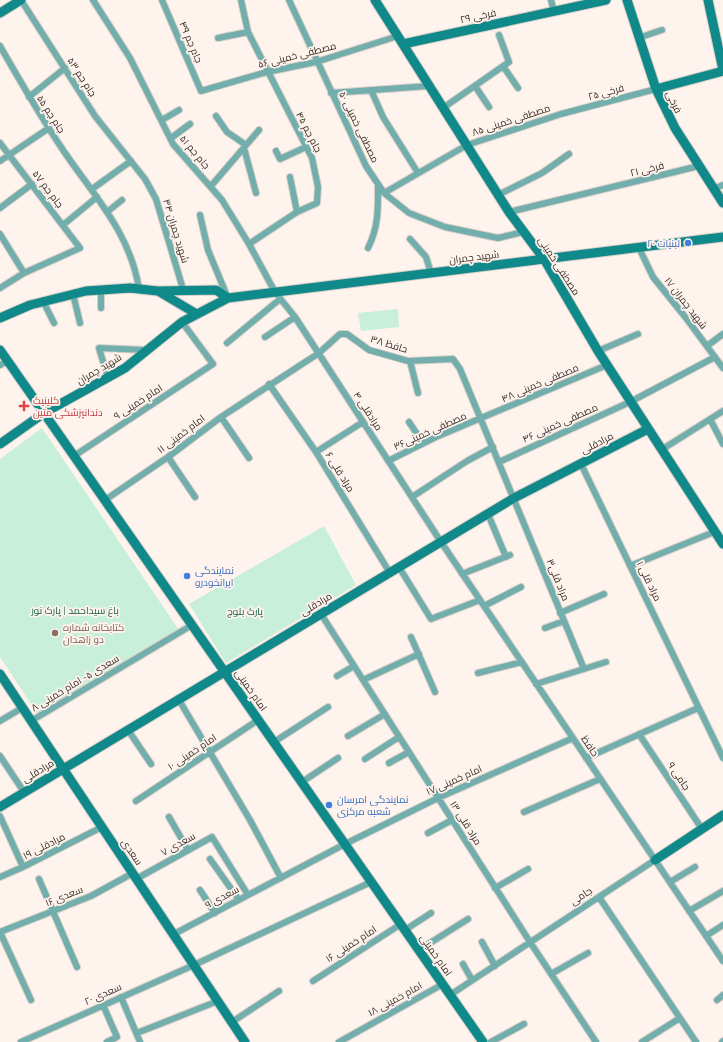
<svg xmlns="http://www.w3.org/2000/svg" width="723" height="1042" font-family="Raleway,Cairo,sans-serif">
	<rect width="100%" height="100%" fill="#fff4ed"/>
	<path fill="#c7efd9" d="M 398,309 L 399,327 L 361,331 L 358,313 Z
		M 42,428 L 181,633 L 40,718 L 0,657 L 0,459 Z
		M 324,526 L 356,585 L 226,663 L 189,604 Z"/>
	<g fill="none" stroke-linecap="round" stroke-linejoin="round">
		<g stroke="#dbd0c9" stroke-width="8">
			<path id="street" d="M 21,0 L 95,116 L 145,179 L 156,199 L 183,289
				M 93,0 L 130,58 L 173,144 L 222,200 L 249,244 L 275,292 L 295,317 L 441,542 L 723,961
				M 162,0 L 201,91 L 267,72 L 316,62 L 398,36
				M 241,0 L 248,32 L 312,158 L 318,187 L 317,203 L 297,212 L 249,244
				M 289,0 L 366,166 L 384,193 L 409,213 L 445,227 L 498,238 L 523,232
				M 551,0 L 554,12
				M 218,38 L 248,32
				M 638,38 L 662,30
				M 0,46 C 20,81 40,116 63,150 C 94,196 130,232 139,289
				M 503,66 L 518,88
				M 475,86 L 489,107
				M 371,90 L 383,117 L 418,173
				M 331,93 L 429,86
				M 29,97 L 65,68
				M 443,108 L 509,62 L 499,35
				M 216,116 L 227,132 L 246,145
				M 162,120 L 179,110
				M 171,138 L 190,124
				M 0,143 L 80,248 L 24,273 L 0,288
				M 244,148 L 256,193
				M 276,151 L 280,159 L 306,147
				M 0,161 L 49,128
				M 290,177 L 297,212
				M 211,186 L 259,130
				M 92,189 L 131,161
				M 713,189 L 723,185
				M 384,193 L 467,145 L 561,114 L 656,89
				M 498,195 L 542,173 L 569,154
				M 0,208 L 32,184
				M 107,212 L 122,200
				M 509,212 L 699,166
				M 200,215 L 208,250 L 227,296
				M 63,225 L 97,197
				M 0,234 L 24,273
				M 410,239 L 426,257 L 431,273
				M 368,248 C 379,226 378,208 378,184
				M 639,248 L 653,277 L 686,318 L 723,368
				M 101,290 L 101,308
				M 73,294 L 80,323
				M 43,301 L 54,323
				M 265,337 L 295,317
				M 227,343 L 280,299
				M 707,346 L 723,334
				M 598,351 L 638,334
				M 410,361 L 418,393
				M 0,365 L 8,361
				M 108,378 L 99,348 L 146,350
				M 269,384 L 316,452 L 390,573
				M 221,417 L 249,458
				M 710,419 L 723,444
				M 409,422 L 423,443
				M 661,450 L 723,411
				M 316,452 L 363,422
				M 74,456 L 213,364 L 182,322
				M 168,457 L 195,497
				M 388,461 L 436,437 L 607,365
				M 499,462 L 630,402 L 715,357
				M 581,464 L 723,758
				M 412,497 L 467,461 L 493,447
				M 105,500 L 168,457 L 221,417 L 319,353 L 340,334 L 347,334 L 369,350 L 408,361 L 453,359 L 460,369 L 584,669
				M 488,514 L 506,557
				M 630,566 L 714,532
				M 399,567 L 431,619 L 480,600
				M 462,574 L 510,555
				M 484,606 L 521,587
				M 560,613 L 604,594
				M 321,614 L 530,942 L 596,1042
				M 545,628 L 564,621
				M 411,637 L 435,692
				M 478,673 L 522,662
				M 337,676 L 354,666
				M 363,680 L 419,654
				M 536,684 L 606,662
				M 179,700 L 250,820 L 281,878
				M 0,721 L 22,708
				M 31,721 L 192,625
				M 128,730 L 151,764
				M 639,734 L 702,829
				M 348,736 L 385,714
				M 274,742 L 328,707
				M 0,756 L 24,792
				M 586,758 L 698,708
				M 365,759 L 399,737
				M 389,763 L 409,752
				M 302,782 L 338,758
				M 136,801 L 258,720
				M 524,812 L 600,779
				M 0,816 L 23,867 L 102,827
				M 169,817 L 188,850
				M 428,833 L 452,820
				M 210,859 L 239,900
				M 0,877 L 23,867
				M 39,879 L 77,967
				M 136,879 L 212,837 L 248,895
				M 670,882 L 695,867
				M 495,888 L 528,869
				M 200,890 L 215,913
				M 599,897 L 696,1042
				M 689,911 L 723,891
				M 405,930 L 431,913
				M 0,932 L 91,896 L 133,873
				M 0,932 L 31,1000
				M 174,934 L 345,844 L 438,798 L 573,738
				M 706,936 L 723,925
				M 482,942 L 495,966
				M 419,950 L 468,919
				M 463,964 L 472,980
				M 551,974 L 588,953
				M 313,981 L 401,924
				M 450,995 L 655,860
				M 121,997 L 140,1042
				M 717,1000 L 723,995
				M 103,1005 L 117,1037 L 107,1042
				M 232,1022 L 279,991
				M 137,1033 L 218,1001
				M 21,1042 L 194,965 L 371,882
				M 339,1042 L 443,984
				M 491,1042 L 524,1024
				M 642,1042 L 680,1018
				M 722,1042 L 723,1041"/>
		</g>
		<g stroke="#dbd0c9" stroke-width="11">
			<path id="secondary" d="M 375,0 L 509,212 L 544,259 L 598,351 L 723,544
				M 627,0 L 656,89 L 675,128 L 723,203
				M 708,0 L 723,70
				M 0,13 L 21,0
				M 403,44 L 606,0
				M 656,89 L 723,71
				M 158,291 L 195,313
				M 0,318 L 30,305 L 86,291 L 130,288 L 158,291 L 216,290 L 228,298 L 723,237
				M 0,350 L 483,1042
				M 0,444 L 44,413 L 125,368 L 182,322 L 228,298
				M 0,674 L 245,1042
				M 0,807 L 514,498 L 648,429
				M 655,860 L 723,815"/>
		</g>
		<use href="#street" stroke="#71aeac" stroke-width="6"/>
		<use href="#secondary" stroke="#0f8989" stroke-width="9"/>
	</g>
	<g fill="#3f7fe0" stroke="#fff4ed" stroke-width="1.5">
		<circle cx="688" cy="243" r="4"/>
		<circle cx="187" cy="576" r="4"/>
		<circle cx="329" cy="805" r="4"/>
	</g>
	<path fill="#e0444e" stroke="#fff4ed" stroke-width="1.5" d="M22 400h4v4h4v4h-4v4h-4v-4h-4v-4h4z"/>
	<circle fill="#8d6e63" stroke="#fff4ed" stroke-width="1.5" cx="55" cy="633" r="4"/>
	<g text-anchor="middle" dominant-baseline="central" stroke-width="3.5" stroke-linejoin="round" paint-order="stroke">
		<g font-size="10" fill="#372d27" stroke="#fff4ed">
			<text transform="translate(478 16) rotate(-12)">فرخی ۲۹</text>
			<text transform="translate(191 42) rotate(67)">جام جم ۴۹</text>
			<text transform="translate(297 55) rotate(-14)">مصطفی خمینی ۵۶</text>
			<text transform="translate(82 77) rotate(57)">جام جم ۵۳</text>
			<text transform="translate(606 92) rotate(-15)">فرخی ۲۵</text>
			<text transform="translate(674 102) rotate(64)">فرخی</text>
			<text transform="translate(51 114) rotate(57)">جام جم ۵۵</text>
			<text transform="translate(511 120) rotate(-18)">مصطفی خمینی ۸۵</text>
			<text transform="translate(359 127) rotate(64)">مصطفی خمینی ۵۰</text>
			<text transform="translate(309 132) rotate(63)">جام جم ۴۵</text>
			<text transform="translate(195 152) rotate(50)">جام جم ۵۱</text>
			<text transform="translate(647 169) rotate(-14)">فرخی ۲۱</text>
			<text transform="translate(48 189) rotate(53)">جام جم ۵۷</text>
			<text transform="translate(176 231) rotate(73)">شهید چمران ۳۴</text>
			<text transform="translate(474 257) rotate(-7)">شهید چمران</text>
			<text transform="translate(559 266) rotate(57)">مصطفی خمینی</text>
			<text transform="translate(686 303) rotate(52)">شهید چمران ۱۷</text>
			<text transform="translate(389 344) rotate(17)">حافظ ۳۸</text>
			<text transform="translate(99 369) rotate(-31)">شهید چمران</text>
			<text transform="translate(540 383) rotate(-23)">مصطفی خمینی ۴۸</text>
			<text transform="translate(138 402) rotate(-33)">امام خمینی ۹</text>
			<text transform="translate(368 411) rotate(57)">مرادقلی ۴</text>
			<text transform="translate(560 423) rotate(-24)">مصطفی خمینی ۴۶</text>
			<text transform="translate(430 431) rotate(-24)">مصطفی خمینی۳۶</text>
			<text transform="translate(181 434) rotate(-37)">امام خمینی ۱۱</text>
			<text transform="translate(597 443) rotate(-27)">مرادقلی</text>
			<text transform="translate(340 472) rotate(58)">مراد قلی ۶</text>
			<text transform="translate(558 580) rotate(68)">مراد قلی۳</text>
			<text transform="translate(649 581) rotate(64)">مراد قلی ۱</text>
			<text transform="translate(316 604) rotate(-31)">مرادقلی</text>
			<text transform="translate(75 683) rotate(-31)">سعدی ۵- امام خمینی ۸</text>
			<text transform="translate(251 690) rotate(55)">امام خمینی</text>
			<text transform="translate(590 746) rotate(56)">حافظ</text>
			<text transform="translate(192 752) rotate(-34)">امام خمینی ۱۰</text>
			<text transform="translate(38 771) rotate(-31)">مرادقلی</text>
			<text transform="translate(679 776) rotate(56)">جامی ۹</text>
			<text transform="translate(454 780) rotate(-24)">امام خمینی ۱۷</text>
			<text transform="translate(466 823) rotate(58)">مراد قلی ۱۳</text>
			<text transform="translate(178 844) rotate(-29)">سعدی ۷</text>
			<text transform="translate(44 846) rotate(-27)">مرادقلی ۱۹</text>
			<text transform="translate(132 852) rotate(56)">سعدی</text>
			<text transform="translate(64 896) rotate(-22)">سعدی ۱۶</text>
			<text transform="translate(581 896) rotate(-33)">جامی</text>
			<text transform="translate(222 897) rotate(-28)">سعدی ۹</text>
			<text transform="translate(351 944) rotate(-33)">امام خمینی ۱۶</text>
			<text transform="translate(436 955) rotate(55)">امام خمینی</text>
			<text transform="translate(103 994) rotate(-24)">سعدی ۲۰</text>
			<text transform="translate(395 999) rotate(-29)">امام خمینی ۱۸</text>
		</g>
		<g font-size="10" fill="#366cbe" stroke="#fff4ed" text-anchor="start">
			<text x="680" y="243" text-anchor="end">لبنیات ۲۰</text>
			<text x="195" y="570">نمایندگی<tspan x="195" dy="12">ایرانخودرو</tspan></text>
			<text x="337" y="799">نمایندگی امرسان<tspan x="337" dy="12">شعبه مرکزی</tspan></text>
		</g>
		<g font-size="10" fill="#be3a42" stroke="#fff4ed" text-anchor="start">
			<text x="33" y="400">کلینیک<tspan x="33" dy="12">دندانپزشکی متین</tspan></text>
		</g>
		<g font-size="10" fill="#166244" stroke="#fff4ed">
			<text x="75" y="610">باغ سیداحمد | پارک نور</text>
			<text x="245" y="611">پارک بلوچ</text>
		</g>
		<g font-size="10" fill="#785e54" stroke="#fff4ed" text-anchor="start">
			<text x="63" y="627">کتابخانه شماره<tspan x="63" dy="12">دو زاهدان</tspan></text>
		</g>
	</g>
</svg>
